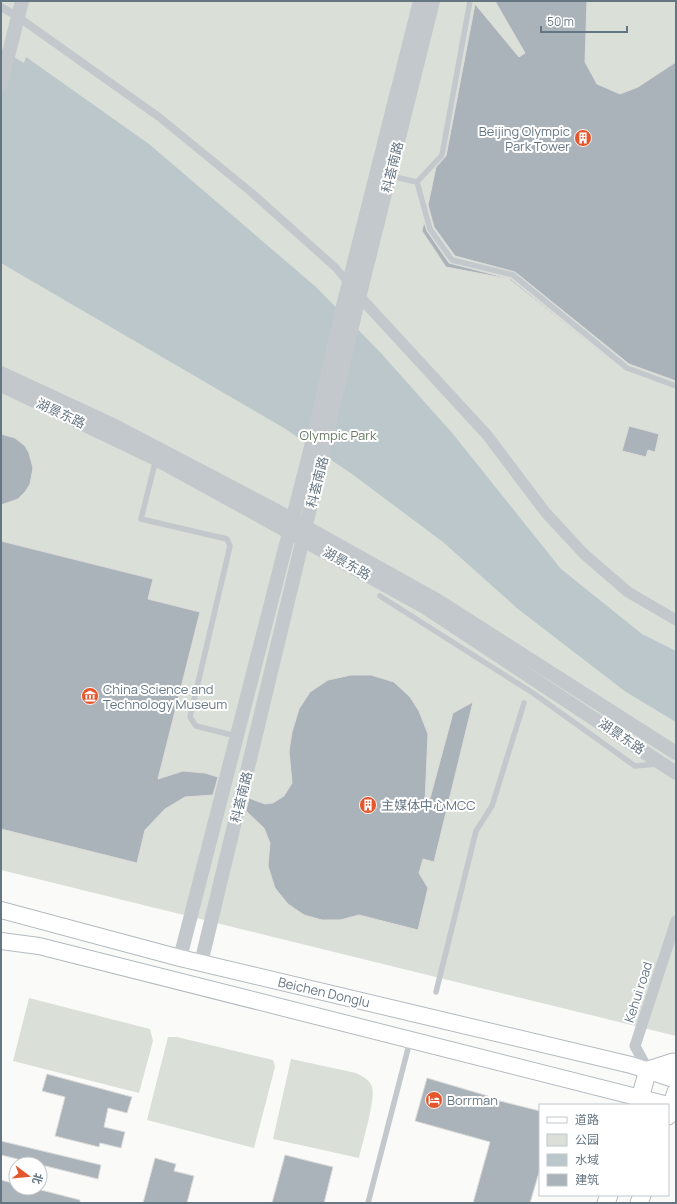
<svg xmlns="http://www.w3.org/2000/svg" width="677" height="1204" font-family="Manrope,'Noto Sans SC',sans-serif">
	<rect width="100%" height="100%" fill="#fafaf8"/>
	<path fill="#dadfd7" d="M 1,1 L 676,1 L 676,1036 L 1,870 Z
		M 29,998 L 150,1029 L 153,1041 L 139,1093 L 13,1061 Z
		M 168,1037 L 177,1037 L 273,1060 L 275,1067 L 254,1148 L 147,1120 Z
		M 291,1059 L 356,1073 C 362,1076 370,1080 372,1087 C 376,1099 362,1144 359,1158 L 273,1139 Z"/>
	<path fill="#bbc7cb" d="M 1,49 L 24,63 L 26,57 L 149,144 L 316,287 L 380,352 L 453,434 L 561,569 L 642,634 L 676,651 L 676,722 L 626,692 L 518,609 L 443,542 L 352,474 L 284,428 L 1,263 Z"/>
	<path fill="#aab3b9" stroke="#dcdcda" d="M 495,1 L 587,1 L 585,62 L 597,84 L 620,94 L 638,87 L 676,62 L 676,381 L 629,364 L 515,272 L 455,256 L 434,227 L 428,205 L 436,167 L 446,156 L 475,4 L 519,57 L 525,53 Z
		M 424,222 L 427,231 L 449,263 L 511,279 L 613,362 L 509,279 L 446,267 L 422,231 Z
		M 629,426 L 659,434 L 655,452 L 648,450 L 646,457 L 622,451 Z
		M 1,434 L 15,438 L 25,446 L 29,453 L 33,468 L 30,484 L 25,492 L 18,499 L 1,505 Z
		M 1,541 L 153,579 L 148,599 L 200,612 L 158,779 L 183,771 L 205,773 L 218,777 L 213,795 L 185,797 L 165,809 L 145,830 L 137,863 L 1,829 Z
		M 351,675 L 371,675 L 394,682 L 410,697 L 419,711 L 428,734 L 425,802 L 429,802 L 453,713 L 473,702 L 434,862 L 423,859 L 419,873 L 428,888 L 418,930 L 359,915 L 340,920 L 322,920 L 304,915 L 288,904 L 275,888 L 268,866 L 270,843 L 264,828 L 246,811 L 249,798 L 265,804 L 273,803 L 284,796 L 292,783 L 289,751 L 292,732 L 299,709 L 310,692 L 328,680 Z
		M 47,1074 L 132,1097 L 127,1113 L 108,1108 L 104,1127 L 125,1132 L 121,1148 L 100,1143 L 99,1147 L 55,1136 L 65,1097 L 42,1091 Z
		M 427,1078 L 488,1096 L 488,1098 L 540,1111 L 540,1169 L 530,1203 L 473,1203 L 490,1142 L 415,1121 Z
		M 1,1141 L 101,1165 L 98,1179 L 1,1155 Z
		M 285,1155 L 333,1167 L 324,1203 L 272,1203 Z
		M 155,1158 L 176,1164 L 174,1171 L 194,1176 L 187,1203 L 143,1203 Z
		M 1,1180 L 16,1184 L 16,1188 L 33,1188 L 80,1200 L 80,1203 L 1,1203 Z"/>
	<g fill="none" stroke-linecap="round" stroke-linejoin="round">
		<g stroke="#b3babf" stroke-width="18">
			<path id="secondary" d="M 1,910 L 180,958 L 631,1065 L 676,1080
				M 1,941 L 39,946 L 676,1107"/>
		</g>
		<g stroke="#b5babe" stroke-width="19">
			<path id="primary" d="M 638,1105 L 648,1070 L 673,1062 L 676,1071
				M 668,1116 L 676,1092
				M 606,1203 L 609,1195
				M 639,1203 L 642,1195"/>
		</g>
		<path stroke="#c3c8cc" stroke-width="5.5" d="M 390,176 L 417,182 L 442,155 L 470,1
			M 417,182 L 430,229 L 452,260 L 513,275 L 627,368 L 676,386
			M 156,459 L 141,519 L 227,539 L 230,546 L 190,717 L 196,726 L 236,736
			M 380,596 L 533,693 L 635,766 L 657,764
			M 436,992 L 476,831 L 492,806 L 524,703
			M 368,1203 L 410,1041"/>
		<path stroke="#c3c8cc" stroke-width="8" d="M 1,7 L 18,17 L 159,117 L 252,193 L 336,268 L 350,285"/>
		<path stroke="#c3c8cc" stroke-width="11" d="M 359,296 L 487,435 L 546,513 L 584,554 L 628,592 L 676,620
			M 648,1070 L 635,1046 L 676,921"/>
		<path stroke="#c3c8cc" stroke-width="14" d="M 1,84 L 22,1
			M 1,373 L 111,424 L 277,511 L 435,599 L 676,753
			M 1,385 L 156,459 L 423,606 L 676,773
			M 180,958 L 311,447 L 342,310 L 420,1
			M 201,963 L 301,547 L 355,314 L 433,1"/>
		<use href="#secondary" stroke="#fff" stroke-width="16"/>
		<use href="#primary" stroke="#fff" stroke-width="17"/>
	</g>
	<defs>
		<g id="building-disc" transform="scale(0.9)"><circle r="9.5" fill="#e4572e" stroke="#fff"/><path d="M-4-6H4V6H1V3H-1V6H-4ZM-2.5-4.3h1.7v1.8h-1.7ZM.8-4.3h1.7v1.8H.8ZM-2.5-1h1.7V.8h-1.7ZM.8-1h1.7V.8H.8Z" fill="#fff"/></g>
		<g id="museum-disc" transform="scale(0.9)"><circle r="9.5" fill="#e4572e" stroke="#fff"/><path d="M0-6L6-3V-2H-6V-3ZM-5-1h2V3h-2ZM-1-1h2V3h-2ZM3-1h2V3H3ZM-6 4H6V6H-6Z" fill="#fff"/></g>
		<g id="hotel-disc" transform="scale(0.9)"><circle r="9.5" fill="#e4572e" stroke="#fff"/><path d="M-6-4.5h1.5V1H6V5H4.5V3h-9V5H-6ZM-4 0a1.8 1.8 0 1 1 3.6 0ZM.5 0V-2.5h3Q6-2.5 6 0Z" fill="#fff"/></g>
	</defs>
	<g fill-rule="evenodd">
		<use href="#building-disc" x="583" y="138"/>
		<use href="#museum-disc" x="90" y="696"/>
		<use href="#building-disc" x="368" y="805"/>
		<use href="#hotel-disc" x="434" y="1100"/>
	</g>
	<g text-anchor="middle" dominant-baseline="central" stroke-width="4" stroke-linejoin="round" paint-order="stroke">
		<g font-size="13" fill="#657683" stroke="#fff" text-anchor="start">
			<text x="570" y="131" text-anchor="end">Beijing Olympic<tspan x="570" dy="15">Park Tower</tspan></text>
			<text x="103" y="689">China Science and<tspan x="103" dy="15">Technology Museum</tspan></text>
			<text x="381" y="805">主媒体中心MCC</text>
			<text x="447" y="1100">Borrman</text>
		</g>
		<g font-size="13" fill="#657683" stroke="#fff">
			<text transform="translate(392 167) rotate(-76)">科荟南路</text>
			<text transform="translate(61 413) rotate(25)">湖景东路</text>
			<text transform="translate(317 482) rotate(-76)">科荟南路</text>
			<text transform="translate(347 563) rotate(29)">湖景东路</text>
			<text transform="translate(622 736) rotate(34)">湖景东路</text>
			<text transform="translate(241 797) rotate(-76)">科荟南路</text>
			<text transform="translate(324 992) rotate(13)">Beichen Donglu</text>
			<text transform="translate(638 992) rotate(-72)">Kehui road</text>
		</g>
		<g font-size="13" fill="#687a64" stroke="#fff">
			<text x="338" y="435">Olympic Park</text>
		</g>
	</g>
	<rect width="677" height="1204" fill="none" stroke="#657683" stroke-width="4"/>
	<rect x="539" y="1104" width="130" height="92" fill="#ffffff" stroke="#c1c8cd"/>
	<rect x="547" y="1117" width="20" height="6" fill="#ffffff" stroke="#c1c8cd"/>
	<text x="575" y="1124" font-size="12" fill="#657683">道路</text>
	<rect x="547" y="1134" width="20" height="12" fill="#dadfd7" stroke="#c1c8cd"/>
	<text x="575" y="1144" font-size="12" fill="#657683">公园</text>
	<rect x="547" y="1154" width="20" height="12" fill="#bbc7cb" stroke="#c1c8cd"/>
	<text x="575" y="1164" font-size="12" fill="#657683">水域</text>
	<rect x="547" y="1174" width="20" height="12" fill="#aab3b9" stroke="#c1c8cd"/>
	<text x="575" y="1184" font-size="12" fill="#657683">建筑</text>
	<g transform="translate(28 1176) rotate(106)"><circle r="19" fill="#ffffff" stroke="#c1c8cd"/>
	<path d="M0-3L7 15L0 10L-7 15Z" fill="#e4572e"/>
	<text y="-6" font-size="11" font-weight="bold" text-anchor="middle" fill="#657683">北</text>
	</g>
	<path d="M541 26v6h86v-6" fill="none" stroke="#657683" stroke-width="2"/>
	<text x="547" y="26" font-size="12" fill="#657683" stroke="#ffffff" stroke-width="3" paint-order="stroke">50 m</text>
</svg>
